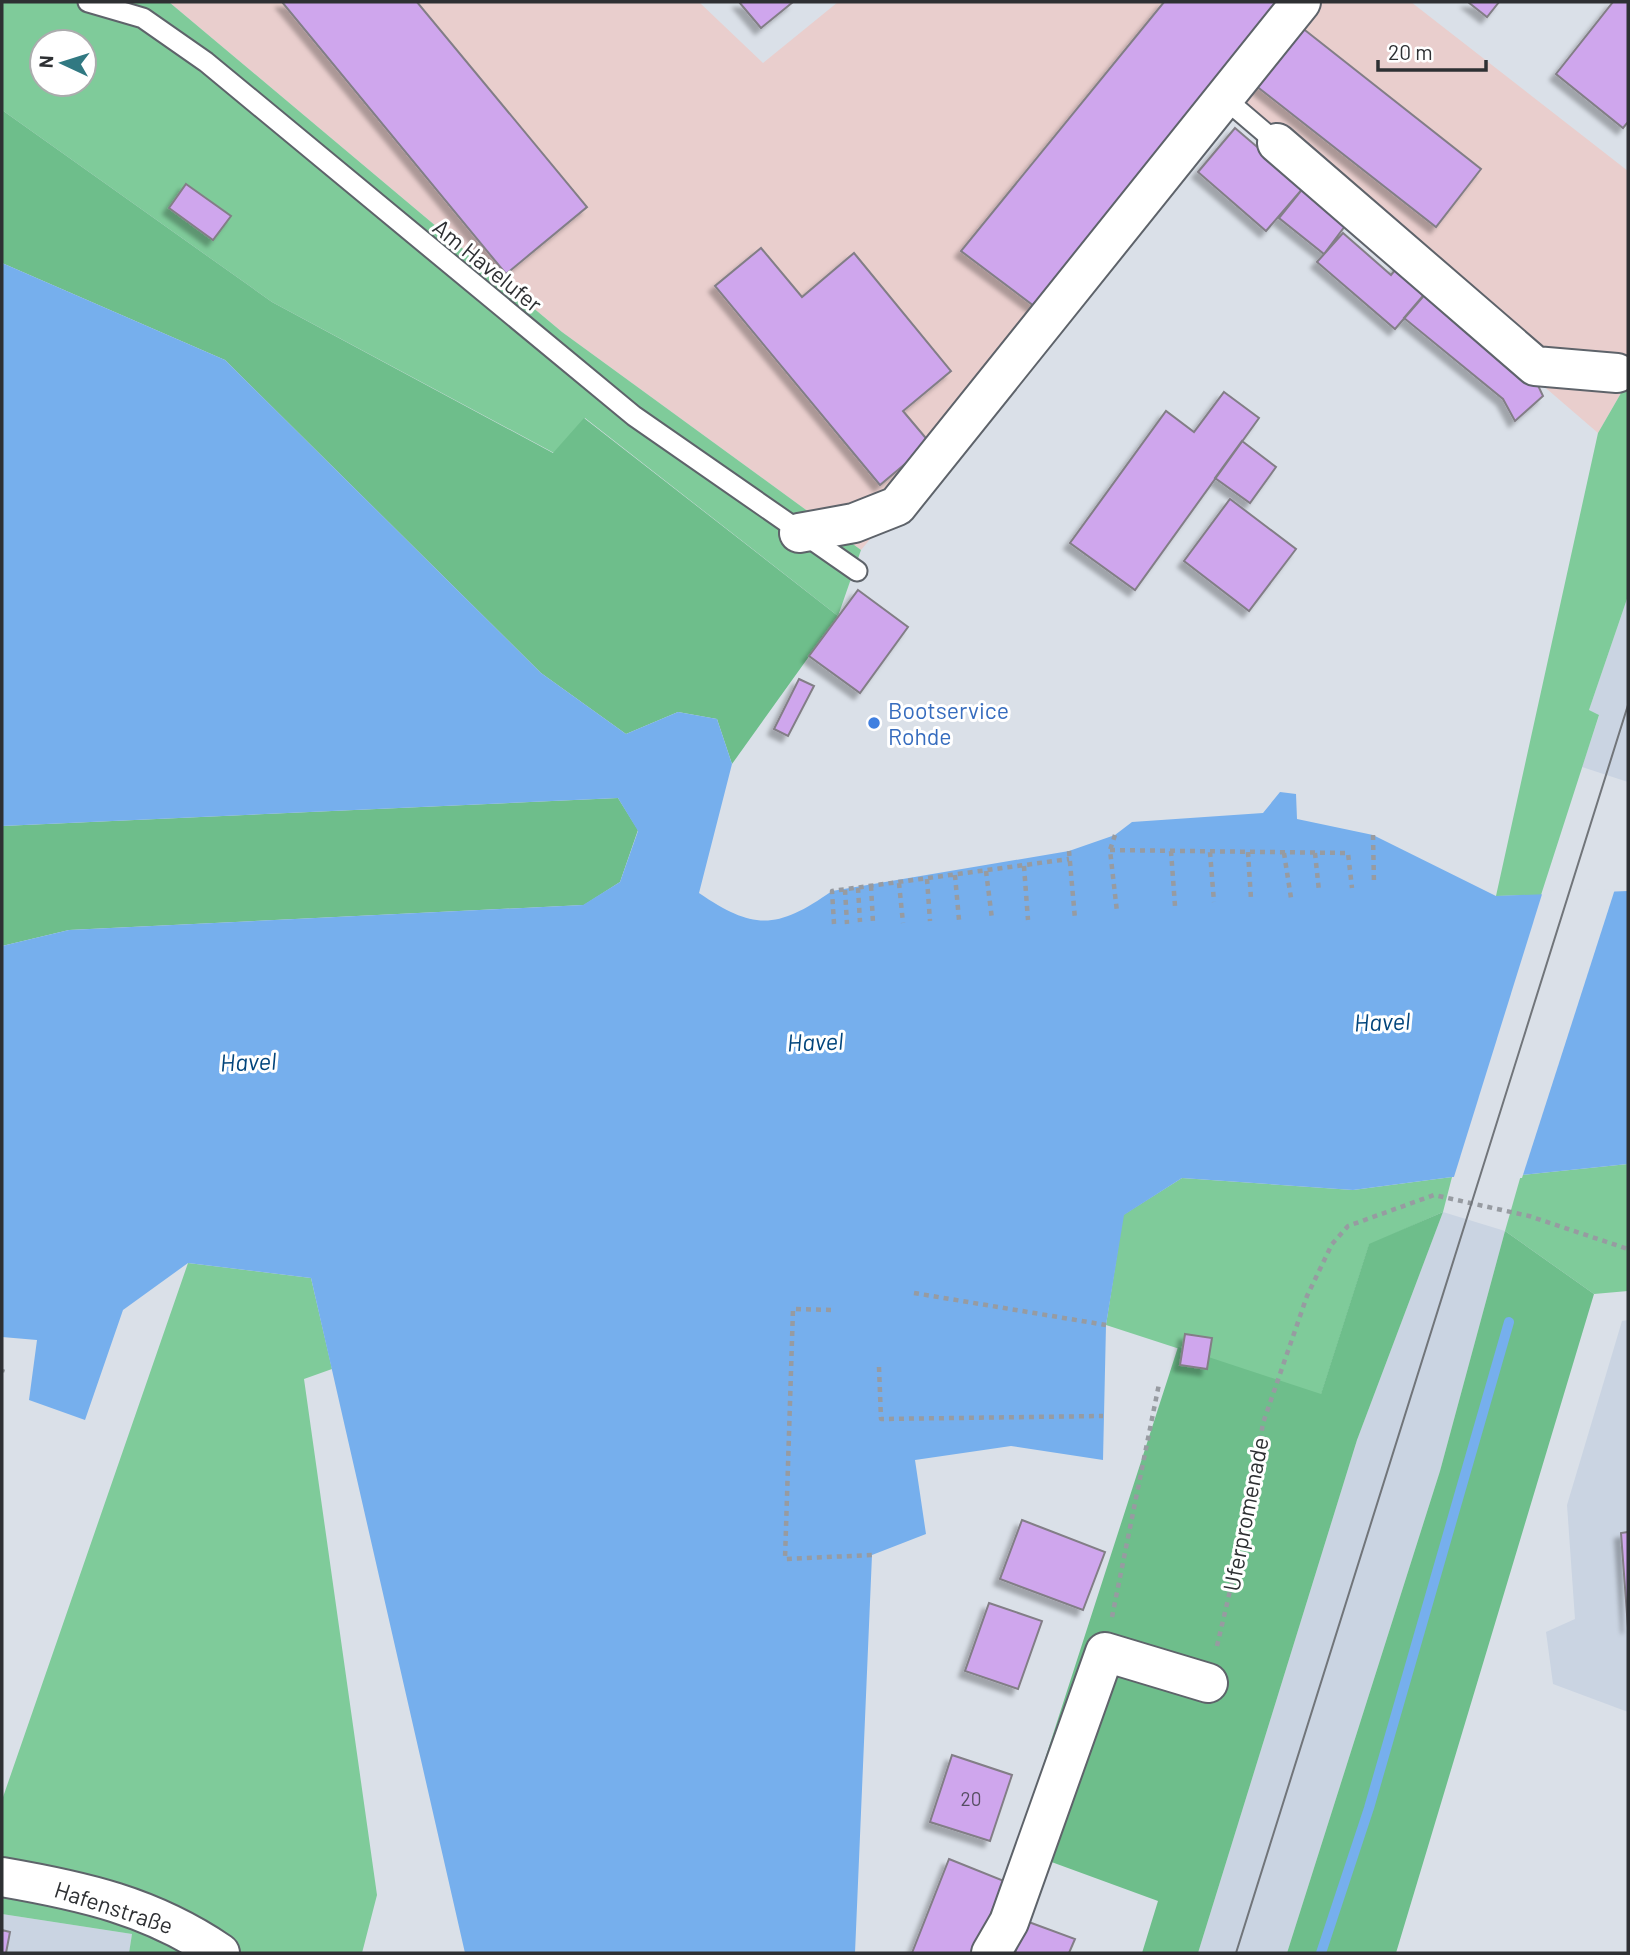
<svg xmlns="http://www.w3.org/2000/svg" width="1630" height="1955" font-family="Barlow,sans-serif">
	<defs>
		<filter id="shadow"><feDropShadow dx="-6" dy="6" stdDeviation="2" flood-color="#0004"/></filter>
	</defs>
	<rect width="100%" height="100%" fill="#dae0e8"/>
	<path fill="#e9cecd" d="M 169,2 L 699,2 L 763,63 L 838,2 L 1411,2 L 1628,171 L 1628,381 L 1598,433 L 1226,113 L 861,550 L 562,332 Z"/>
	<path fill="#cad4e2" d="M 1628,596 L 1628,782 L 1582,767 L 1599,716 L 1589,710 Z
		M 1443,1212 L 1505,1231 L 1440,1471 L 1287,1953 L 1198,1953 L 1357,1440 Z
		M 1628,1320 L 1628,1712 L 1553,1684 L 1546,1632 L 1575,1619 L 1567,1505 L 1622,1321 Z
		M 2,1914 L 132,1934 L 129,1953 L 2,1953 Z"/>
	<path fill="#7fcb9a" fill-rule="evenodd" d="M 2,2 L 169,2 L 562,332 L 861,550 L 838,616 L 585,418 L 554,453 L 272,302 L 2,110 ZM 42,42 L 84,42 L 84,84 L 42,84 Z
		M 1628,381 L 1628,596 L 1589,710 L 1599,715 L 1541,895 L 1496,896 L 1598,433 Z
		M 1628,1164 L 1628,1291 L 1594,1294 L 1505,1231 L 1521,1175 Z
		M 1452,1177 L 1443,1212 L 1369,1245 L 1321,1395 L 1106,1325 L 1123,1215 L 1182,1178 L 1353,1190 Z
		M 188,1263 L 311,1278 L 332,1369 L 304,1379 L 377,1895 L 362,1953 L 129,1953 L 132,1934 L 2,1914 L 2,1800 Z"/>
	<path fill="#6ebe8b" d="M 2,110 L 272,302 L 553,453 L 584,418 L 838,616 L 732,764 L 717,719 L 678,712 L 626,734 L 541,673 L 225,360 L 2,263 Z
		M 618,798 L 638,830 L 620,882 L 584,905 L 69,930 L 2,946 L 2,826 Z
		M 1443,1212 L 1357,1440 L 1198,1953 L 1142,1953 L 1158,1901 L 1016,1849 L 1178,1347 L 1321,1394 L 1369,1244 Z
		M 1505,1231 L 1594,1294 L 1396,1953 L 1287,1953 L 1440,1471 Z"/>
	<path fill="#76afed" d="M 2,263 L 225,360 L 541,673 L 626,734 L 678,712 L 717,719 L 732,764 L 699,893 C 754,931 778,929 832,891 L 1069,851 L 1115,835 L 1132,822 L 1263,813 L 1280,792 L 1296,794 L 1297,819 L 1373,835 L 1496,896 L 1628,891 L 1628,1164 L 1521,1175 L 1452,1177 L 1353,1190 L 1182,1178 L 1124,1215 L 1106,1325 L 1103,1460 L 1011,1446 L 915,1460 L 926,1534 L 872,1555 L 855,1953 L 465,1953 L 311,1278 L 188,1263 L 123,1310 L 85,1420 L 29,1400 L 37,1340 L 2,1337 L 2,946 L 69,930 L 583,905 L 620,882 L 638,831 L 618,798 L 2,826 Z"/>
	<path fill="#dae0e8" d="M 1615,889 L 1522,1178 L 1453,1180 L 1543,891 Z"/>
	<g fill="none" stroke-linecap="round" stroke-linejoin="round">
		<path stroke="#76afed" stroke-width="10" d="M 1321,1953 L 1369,1808 L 1509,1322"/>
	</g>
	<path fill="#cfa6ed" stroke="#827e86" stroke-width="2" filter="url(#shadow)" d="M 282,2 L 417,2 L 587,207 L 506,274 Z
		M 739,2 L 793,2 L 761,28 Z
		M 1164,2 L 1296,2 L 1042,312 L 961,251 Z
		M 1468,2 L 1499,2 L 1487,17 Z
		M 1613,2 L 1628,2 L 1628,122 L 1623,128 L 1556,74 Z
		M 1301,27 L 1481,169 L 1436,227 L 1255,85 Z
		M 1235,128 L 1304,187 L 1266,231 L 1198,172 Z
		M 186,184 L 231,216 L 213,240 L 169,208 Z
		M 1304,187 L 1348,222 L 1324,254 L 1279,218 Z
		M 1343,233 L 1391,275 L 1404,259 L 1434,284 L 1395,329 L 1317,262 Z
		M 761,248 L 802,297 L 854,253 L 951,371 L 903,411 L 930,443 L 880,485 L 715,286 Z
		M 1429,289 L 1535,379 L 1543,396 L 1515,421 L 1503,399 L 1404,318 Z
		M 1224,392 L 1259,418 L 1135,590 L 1070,543 L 1166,411 L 1194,432 Z
		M 1242,441 L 1276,467 L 1250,503 L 1215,478 Z
		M 1230,499 L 1296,549 L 1249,611 L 1184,561 Z
		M 858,590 L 908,627 L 860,693 L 809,656 Z
		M 799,679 L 814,686 L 788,736 L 774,729 Z
		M 1185,1334 L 1212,1338 L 1207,1369 L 1180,1365 Z
		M 1022,1520 L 1105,1552 L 1083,1610 L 1000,1579 Z
		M 1628,1532 L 1628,1628 L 1621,1533 Z
		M 989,1603 L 1042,1621 L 1018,1689 L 965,1671 Z
		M 952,1755 L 1012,1775 L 990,1841 L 930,1822 Z
		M 949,1859 L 1004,1881 L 975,1953 L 912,1953 Z
		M 1026,1921 L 1075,1939 L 1069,1953 L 1015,1953 Z
		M 2,1930 L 10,1932 L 6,1953 L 2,1953 Z"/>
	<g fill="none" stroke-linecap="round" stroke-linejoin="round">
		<g stroke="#5e636a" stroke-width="23">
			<path id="service" d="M 88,2 L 143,18 L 206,62 L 634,416 L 857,571
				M 1223,97 L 1277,143"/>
		</g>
		<g stroke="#5e636a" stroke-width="42">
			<path id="minor" d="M 1277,143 L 1535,366 L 1617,373
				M 799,533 L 854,523 L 897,506 L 1301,2
				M 2,1877 C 83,1891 151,1906 220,1953
				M 991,1953 L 1009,1922 L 1105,1652 L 1208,1683"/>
		</g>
		<path stroke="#979ba1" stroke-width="4.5" stroke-dasharray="5 5" stroke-linecap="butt" d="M 1115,835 L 1110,850 L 1117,912
			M 1373,835 L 1374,884
			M 1110,850 L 1348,853 L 1352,888
			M 1069,851 L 1075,919
			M 1171,851 L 1175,906
			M 1210,852 L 1214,902
			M 1248,852 L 1251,899
			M 1284,853 L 1291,898
			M 1315,853 L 1319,891
			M 1024,866 L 1028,920
			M 986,871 L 992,919
			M 955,875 L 959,920
			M 927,879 L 930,921
			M 899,883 L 903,923
			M 871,886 L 873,923
			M 858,888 L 860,922
			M 845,890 L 847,924
			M 834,924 L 832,891 L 1069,859
			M 914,1293 L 1106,1325
			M 831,1310 L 793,1309 L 785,1559 L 872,1555
			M 879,1367 L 881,1419 L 1103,1416
			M 2,1372 L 3,1369
			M 1112,1617 L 1159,1384
			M 1217,1646 L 1247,1519 L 1263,1423 L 1307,1296 L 1332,1244 L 1348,1226 L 1434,1195 L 1529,1216 L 1628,1249"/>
		<use href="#service" stroke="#fff" stroke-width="19"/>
		<use href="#minor" stroke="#fff" stroke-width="38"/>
		<path stroke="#71757a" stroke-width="2" d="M 1236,1953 L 1628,705"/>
	</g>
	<circle fill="#3f7fe0" stroke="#fff" stroke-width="2.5" cx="874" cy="723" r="7"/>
	<g text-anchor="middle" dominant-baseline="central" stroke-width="6" stroke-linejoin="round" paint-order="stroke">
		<g font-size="19" fill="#564e62">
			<text x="971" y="1798">20</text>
		</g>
		<g font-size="23" fill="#2e3033" stroke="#fff">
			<text transform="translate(488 265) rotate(39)">Am Havelufer</text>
			<text transform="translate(1245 1514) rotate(-79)">Uferpromenade</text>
			<text transform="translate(114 1907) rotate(18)">Hafenstraße</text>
		</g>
		<g font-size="23" fill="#366cbe" stroke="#fff" text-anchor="start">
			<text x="888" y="710">Bootservice<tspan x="888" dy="26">Rohde</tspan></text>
		</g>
		<g font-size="24" font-style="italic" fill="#02457c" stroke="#fff">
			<text transform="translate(1382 1021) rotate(-2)">Havel</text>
			<text transform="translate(815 1041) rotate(-2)">Havel</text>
			<text transform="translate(248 1061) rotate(-2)">Havel</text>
		</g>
	</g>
	<rect width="1630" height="1955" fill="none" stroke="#2e3033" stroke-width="7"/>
	<g transform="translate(63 63) rotate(274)"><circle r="33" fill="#ffffff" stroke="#abacad" stroke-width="2"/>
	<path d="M0-5L12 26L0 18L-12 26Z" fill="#317982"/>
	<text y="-10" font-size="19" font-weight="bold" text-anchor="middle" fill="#2e3033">N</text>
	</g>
	<path d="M1378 60v10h108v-10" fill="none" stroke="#2e3033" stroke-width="3.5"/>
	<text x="1388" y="60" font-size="21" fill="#2e3033" stroke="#ffffff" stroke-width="5" paint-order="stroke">20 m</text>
</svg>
